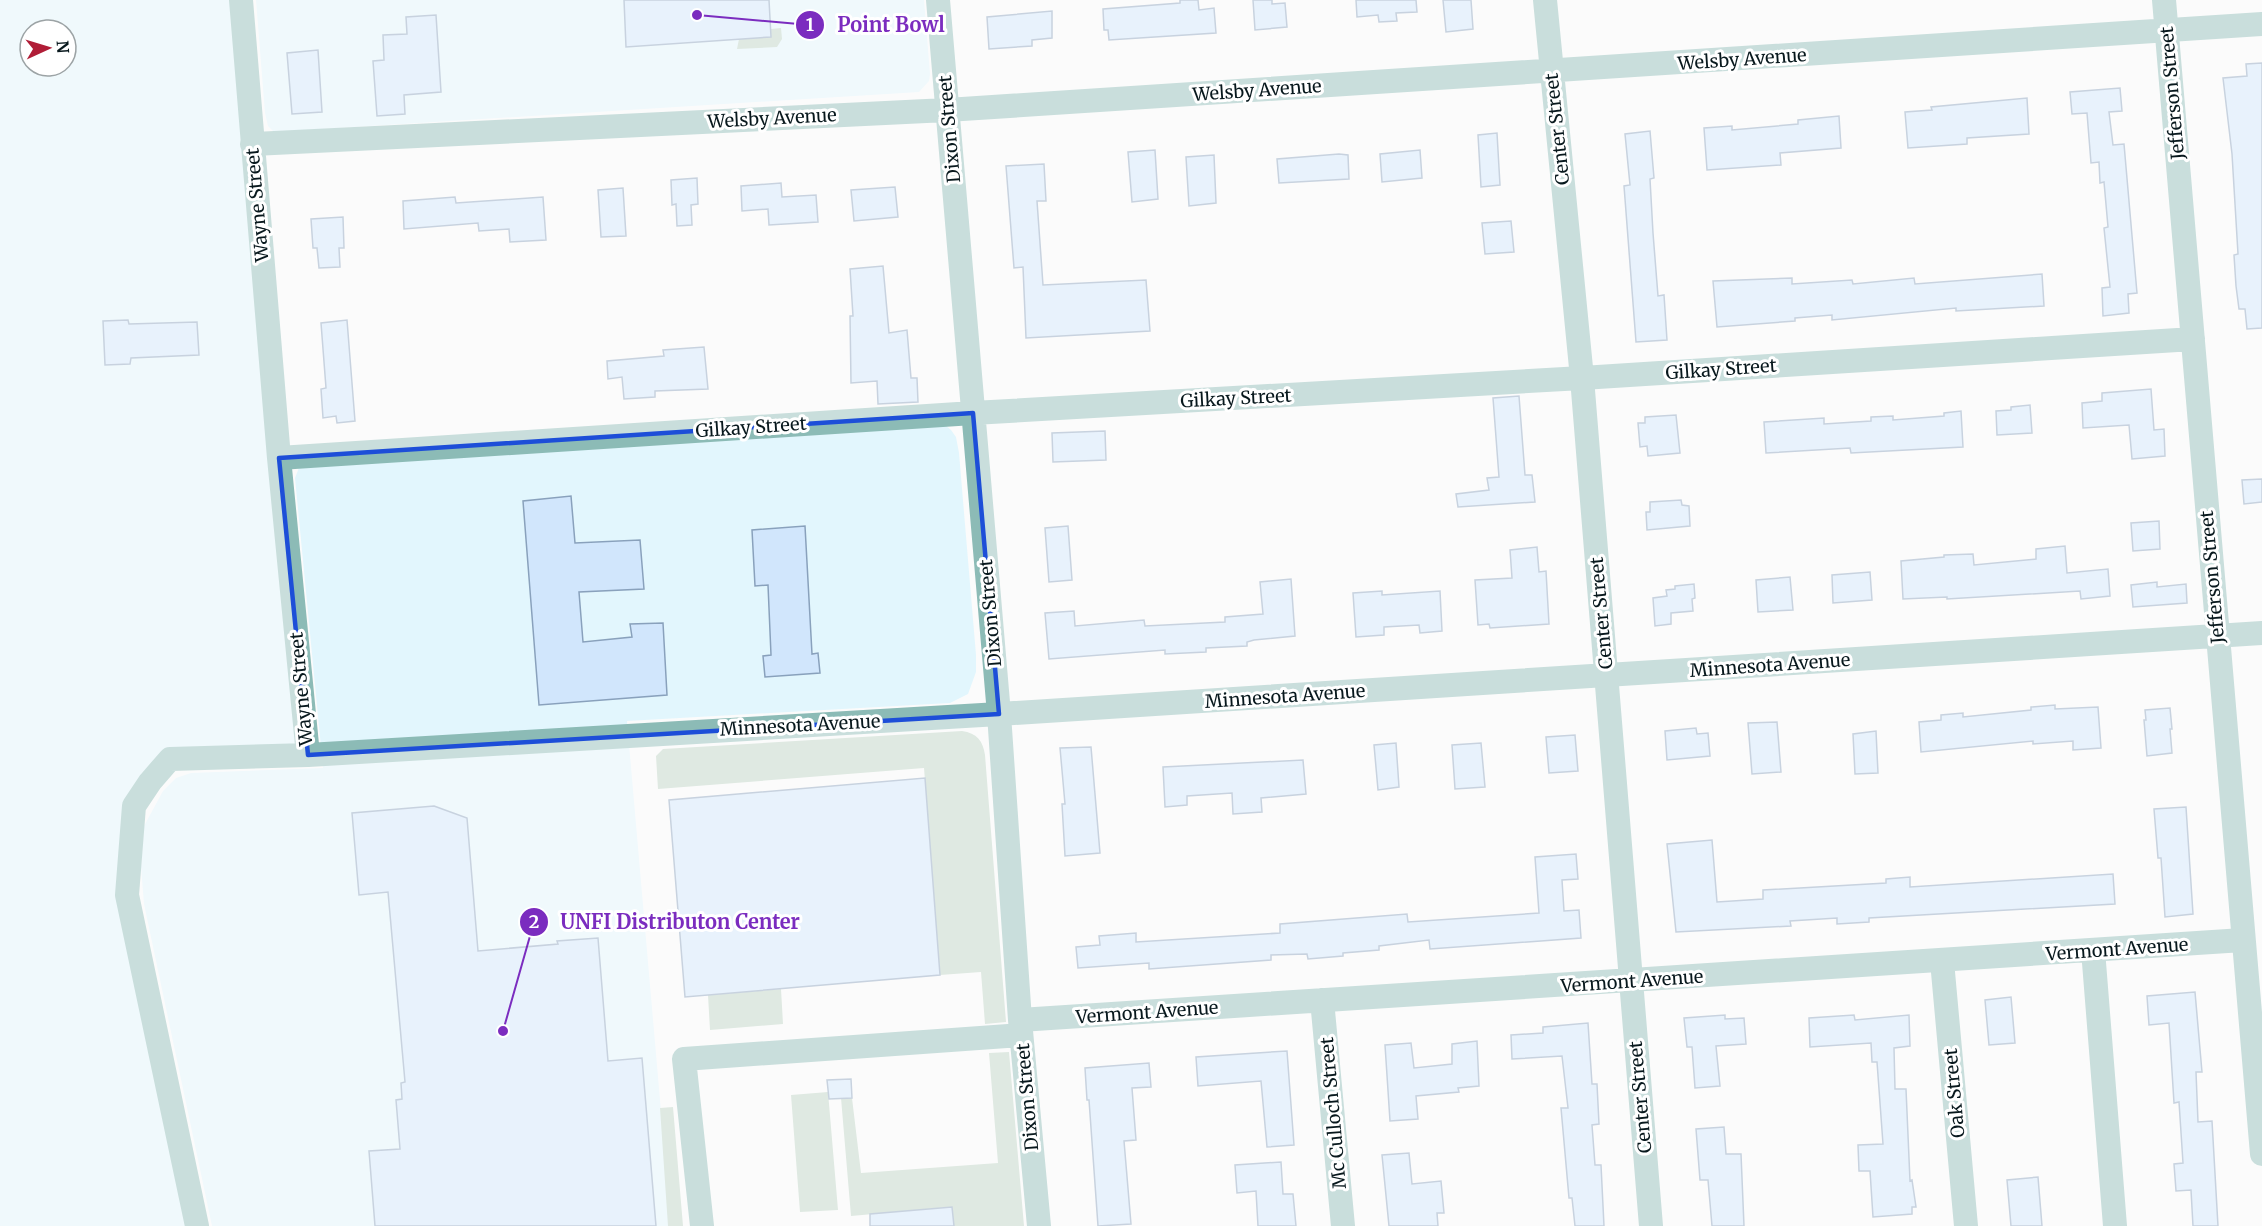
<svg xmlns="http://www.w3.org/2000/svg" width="2262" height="1226" font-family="Merriweather,serif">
	<rect width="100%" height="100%" fill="#fbfbfb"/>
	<path fill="#e2f6fd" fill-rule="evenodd" d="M 0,0 L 241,0 L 308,755 L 170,759 L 150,782 L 127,896 L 197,1226 L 0,1226 ZM 30,30 L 66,30 L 66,66 L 30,66 Z
		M 256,0 L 924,0 L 930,74 L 929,81 L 919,92 L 274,132 L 268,126 L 265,113 Z
		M 945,425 L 951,430 L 956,437 L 959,453 L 976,655 L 976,672 L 968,694 L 950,703 L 627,721 L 671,1226 L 212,1226 L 144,904 L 141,867 L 144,826 L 163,791 L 176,778 L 191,773 L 323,768 L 295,478 L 300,465 Z"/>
	<path fill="#bcd3c3" d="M 781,28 L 782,39 L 777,47 L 737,49 L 739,39 L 771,37 L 771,29 Z
		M 962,731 C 977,733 983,741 985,755 L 1006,1022 L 985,1024 L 981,972 L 940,975 L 924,768 L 658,789 L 656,756 L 663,749 Z
		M 781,989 L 783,1024 L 710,1030 L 708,995 Z
		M 1009,1052 L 1024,1226 L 954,1226 L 952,1207 L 851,1216 L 841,1098 L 852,1098 L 861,1173 L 998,1163 L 989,1053 Z
		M 828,1092 L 838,1210 L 800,1212 L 791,1095 Z
		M 673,1107 L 683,1226 L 668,1226 L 660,1108 Z"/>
	<path fill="#d1e6fc" stroke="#89a1bc" stroke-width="1.5" d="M 624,0 L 769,0 L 771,37 L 626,47 Z
		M 1180,0 L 1198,0 L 1199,10 L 1214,8 L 1216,33 L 1109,40 L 1108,30 L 1104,30 L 1103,9 L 1180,3 Z
		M 1253,0 L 1272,0 L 1272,4 L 1285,3 L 1287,27 L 1255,30 Z
		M 1356,0 L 1416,0 L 1417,12 L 1396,13 L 1397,21 L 1379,22 L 1378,15 L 1357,17 Z
		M 1443,0 L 1471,0 L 1473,29 L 1446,32 Z
		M 1052,11 L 1052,38 L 1032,40 L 1032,46 L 989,49 L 987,17 Z
		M 436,15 L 441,92 L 404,95 L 405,114 L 377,116 L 373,61 L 384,60 L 383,35 L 407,34 L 406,17 Z
		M 318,50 L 322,112 L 292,114 L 287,53 Z
		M 2262,63 L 2262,328 L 2247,329 L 2245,309 L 2239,309 L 2236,286 L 2234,255 L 2238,254 L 2232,154 L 2223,78 L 2247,76 L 2246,64 Z
		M 2120,88 L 2122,111 L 2109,112 L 2113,145 L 2124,144 L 2137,293 L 2128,294 L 2129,313 L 2103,316 L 2102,288 L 2110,287 L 2104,228 L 2108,227 L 2104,182 L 2100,183 L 2099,162 L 2091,163 L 2087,113 L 2072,114 L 2070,92 Z
		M 2027,98 L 2029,134 L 1967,138 L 1967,144 L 1908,148 L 1905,112 L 1932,110 L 1931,107 Z
		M 1839,116 L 1841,148 L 1780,153 L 1781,165 L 1707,170 L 1704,128 L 1732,126 L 1732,130 L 1798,124 L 1798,120 Z
		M 1650,131 L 1654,178 L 1650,179 L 1653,233 L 1658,296 L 1664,295 L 1667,340 L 1636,342 L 1624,186 L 1630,185 L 1625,134 Z
		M 1497,133 L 1500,185 L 1481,187 L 1478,135 Z
		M 1155,150 L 1158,199 L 1132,202 L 1128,152 Z
		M 1420,150 L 1422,178 L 1382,182 L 1380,154 Z
		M 1339,154 L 1348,155 L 1349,179 L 1279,183 L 1277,159 Z
		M 1214,155 L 1216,203 L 1189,206 L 1186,157 Z
		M 1044,164 L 1046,201 L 1037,201 L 1043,285 L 1146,280 L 1150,331 L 1026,338 L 1023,267 L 1014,268 L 1006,166 Z
		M 697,178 L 698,204 L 691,205 L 692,225 L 677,226 L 676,204 L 672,205 L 671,180 Z
		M 781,183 L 782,197 L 816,195 L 818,222 L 769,225 L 768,209 L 742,211 L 741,186 Z
		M 895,187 L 898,217 L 854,221 L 851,190 Z
		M 623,188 L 626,236 L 601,237 L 598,190 Z
		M 455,197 L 456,203 L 543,197 L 546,240 L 510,242 L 509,229 L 479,231 L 478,223 L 404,229 L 403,201 Z
		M 343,217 L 344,248 L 339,248 L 340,267 L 319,268 L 317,248 L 313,248 L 311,219 Z
		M 1511,221 L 1514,252 L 1485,254 L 1482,223 Z
		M 883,266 L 889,333 L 907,330 L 911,378 L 917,378 L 918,402 L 878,404 L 877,381 L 851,383 L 850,316 L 853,316 L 850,269 Z
		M 2042,274 L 2044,306 L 1956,311 L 1956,308 L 1832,320 L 1832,315 L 1795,318 L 1795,321 L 1717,327 L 1713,281 L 1792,278 L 1792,284 L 1852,280 L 1853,284 L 1914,278 L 1915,284 Z
		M 128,320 L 129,324 L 197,322 L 199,355 L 131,358 L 130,364 L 105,365 L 103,321 Z
		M 347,320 L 355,421 L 337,423 L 336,416 L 323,418 L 321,389 L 326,388 L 321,323 Z
		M 704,347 L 708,389 L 655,391 L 655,397 L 624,399 L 622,377 L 608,379 L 607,361 L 664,356 L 663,350 Z
		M 2151,389 L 2154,430 L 2164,429 L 2165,456 L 2132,459 L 2129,425 L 2083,428 L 2082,403 L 2102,401 L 2102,393 Z
		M 1519,396 L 1525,475 L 1532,475 L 1535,502 L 1458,507 L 1456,494 L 1489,490 L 1487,478 L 1499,477 L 1493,398 Z
		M 2030,405 L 2032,433 L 1997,435 L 1996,411 L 2011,410 L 2011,407 Z
		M 1961,411 L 1963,447 L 1851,453 L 1850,448 L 1766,453 L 1764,422 L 1824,418 L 1824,424 L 1871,421 L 1871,417 L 1893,416 L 1893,420 L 1944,416 L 1944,413 Z
		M 1676,415 L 1680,453 L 1648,456 L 1647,446 L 1640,447 L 1638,423 L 1645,423 L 1645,417 Z
		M 1105,431 L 1106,460 L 1053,462 L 1052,433 Z
		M 2262,479 L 2262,502 L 2244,504 L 2242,480 Z
		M 571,496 L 575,543 L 640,540 L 644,589 L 579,592 L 583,642 L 632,637 L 630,624 L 663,623 L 667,695 L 539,705 L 523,501 Z
		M 1681,500 L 1682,505 L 1689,506 L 1690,526 L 1647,530 L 1646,512 L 1650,512 L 1650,502 Z
		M 2159,521 L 2160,549 L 2133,551 L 2131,523 Z
		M 805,526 L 812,654 L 818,653 L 820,673 L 765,677 L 763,656 L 771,655 L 768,585 L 755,586 L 752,530 Z
		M 1068,526 L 1072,580 L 1049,582 L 1045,528 Z
		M 2065,546 L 2067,573 L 2108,569 L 2110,596 L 2081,599 L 2080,591 L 1947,599 L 1947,597 L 1903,599 L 1901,561 L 1944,557 L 1944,555 L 1973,554 L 1974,565 L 2036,559 L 2036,549 Z
		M 1537,547 L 1539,572 L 1546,571 L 1549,624 L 1490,628 L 1489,624 L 1478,625 L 1475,580 L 1512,578 L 1510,550 Z
		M 1870,572 L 1872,600 L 1833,603 L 1832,575 Z
		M 1790,577 L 1793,610 L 1758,612 L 1756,580 Z
		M 1291,579 L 1295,636 L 1254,640 L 1247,642 L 1247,646 L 1206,648 L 1206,652 L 1165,654 L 1165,650 L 1049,659 L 1045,613 L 1074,611 L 1075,626 L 1144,620 L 1145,626 L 1225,622 L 1225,617 L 1263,614 L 1260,582 Z
		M 2157,582 L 2157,587 L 2186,584 L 2187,603 L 2133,607 L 2131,585 Z
		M 1694,584 L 1695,598 L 1692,599 L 1693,611 L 1671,613 L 1671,624 L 1655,626 L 1653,598 L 1667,596 L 1666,590 L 1675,589 L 1675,586 Z
		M 1382,591 L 1382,595 L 1440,591 L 1442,631 L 1420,633 L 1419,625 L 1384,627 L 1384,635 L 1356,637 L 1353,593 Z
		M 2055,705 L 2055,709 L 2098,707 L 2101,748 L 2073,750 L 2073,741 L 2033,744 L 2033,741 L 1921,752 L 1919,722 L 1941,720 L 1941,715 L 1963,713 L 1963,717 L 2031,710 L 2031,707 Z
		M 2170,708 L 2172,729 L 2170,729 L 2172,753 L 2147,756 L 2144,720 L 2146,720 L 2145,710 Z
		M 1777,722 L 1781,772 L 1752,774 L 1748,723 Z
		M 1696,728 L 1697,734 L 1708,733 L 1710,756 L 1667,760 L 1665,731 Z
		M 1876,731 L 1878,773 L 1855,774 L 1853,734 Z
		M 1575,735 L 1578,771 L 1549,773 L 1546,737 Z
		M 1396,743 L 1399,787 L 1378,790 L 1374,745 Z
		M 1481,743 L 1485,787 L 1455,789 L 1452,745 Z
		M 1091,747 L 1100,853 L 1065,856 L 1062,804 L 1065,804 L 1060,748 Z
		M 1303,760 L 1306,794 L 1261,798 L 1262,812 L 1233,814 L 1232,793 L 1187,796 L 1187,805 L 1165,807 L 1163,767 Z
		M 925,778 L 940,975 L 685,997 L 669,800 Z
		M 434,806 L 467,818 L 478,951 L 558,944 L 557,941 L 598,938 L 608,1061 L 642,1058 L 656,1226 L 375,1226 L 369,1151 L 400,1149 L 396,1100 L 402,1099 L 401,1083 L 405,1082 L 388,892 L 359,895 L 352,813 Z
		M 2186,807 L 2193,914 L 2165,917 L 2161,858 L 2158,858 L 2154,809 Z
		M 1712,840 L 1717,902 L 1763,899 L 1763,890 L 1886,883 L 1886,879 L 1910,877 L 1910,887 L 2113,874 L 2115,904 L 1869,918 L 1869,922 L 1837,924 L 1837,918 L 1790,921 L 1791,926 L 1676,932 L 1667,844 Z
		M 1576,854 L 1578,879 L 1562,880 L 1564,911 L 1579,910 L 1581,938 L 1430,949 L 1429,940 L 1379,946 L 1379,950 L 1343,953 L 1343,956 L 1308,959 L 1307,954 L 1271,955 L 1271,960 L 1149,969 L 1149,963 L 1078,968 L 1076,947 L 1100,945 L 1099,936 L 1136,933 L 1136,942 L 1280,933 L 1280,924 L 1407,914 L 1408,922 L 1539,913 L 1535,857 Z
		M 2195,992 L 2202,1072 L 2196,1072 L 2198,1122 L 2212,1121 L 2218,1226 L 2193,1226 L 2191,1190 L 2176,1191 L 2174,1164 L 2183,1163 L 2179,1102 L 2174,1103 L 2169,1023 L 2149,1025 L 2147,996 Z
		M 2011,997 L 2015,1043 L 1989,1045 L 1985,1000 Z
		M 1725,1015 L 1725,1019 L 1744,1018 L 1746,1044 L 1716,1046 L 1720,1086 L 1695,1088 L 1692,1047 L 1687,1047 L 1684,1018 Z
		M 1854,1015 L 1855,1020 L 1909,1015 L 1910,1046 L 1894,1048 L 1895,1089 L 1906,1089 L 1910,1181 L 1912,1180 L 1916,1207 L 1912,1207 L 1912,1214 L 1873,1217 L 1870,1171 L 1859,1171 L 1858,1145 L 1883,1144 L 1877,1062 L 1872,1062 L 1871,1043 L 1810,1047 L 1809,1018 Z
		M 1588,1023 L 1592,1084 L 1597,1084 L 1599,1124 L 1592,1125 L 1595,1165 L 1601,1165 L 1604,1226 L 1575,1226 L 1572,1198 L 1569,1198 L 1561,1108 L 1568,1108 L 1562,1056 L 1512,1059 L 1511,1035 L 1543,1033 L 1543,1027 Z
		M 1477,1041 L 1479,1086 L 1458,1088 L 1459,1092 L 1416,1096 L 1418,1119 L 1390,1121 L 1385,1045 L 1411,1043 L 1414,1068 L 1452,1064 L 1452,1044 Z
		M 1287,1051 L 1294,1145 L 1267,1147 L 1261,1081 L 1198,1086 L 1196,1057 Z
		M 1149,1063 L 1151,1087 L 1132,1088 L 1136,1140 L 1124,1141 L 1131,1224 L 1098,1226 L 1089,1100 L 1087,1100 L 1085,1068 Z
		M 851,1079 L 852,1098 L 829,1099 L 827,1080 Z
		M 1724,1127 L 1726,1154 L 1741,1154 L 1744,1226 L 1712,1226 L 1708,1180 L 1700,1180 L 1696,1129 Z
		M 1409,1153 L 1412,1184 L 1441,1181 L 1444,1213 L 1437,1213 L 1438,1226 L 1389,1226 L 1382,1155 Z
		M 1281,1162 L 1283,1194 L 1293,1194 L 1296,1226 L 1258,1226 L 1256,1191 L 1237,1193 L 1235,1165 Z
		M 2038,1177 L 2042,1226 L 2011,1226 L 2007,1180 Z
		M 952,1207 L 954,1226 L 870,1226 L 870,1214 Z"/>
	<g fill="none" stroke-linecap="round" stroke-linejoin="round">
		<path stroke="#8cbbb6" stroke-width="24" d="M 241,0 L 279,458 L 308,755
			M 938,0 L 999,714 L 1020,1020 L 1039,1226
			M 1545,0 L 1582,378 L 1651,1226
			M 2164,0 L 2262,1154
			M 252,144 L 947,110 L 2262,24
			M 279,458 L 973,413 L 1582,378 L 2193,339
			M 2093,950 L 2115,1226
			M 1942,961 L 1966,1226
			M 1322,1000 L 1343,1226
			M 1020,1020 L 2243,940
			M 197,1226 L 127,895 L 134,806 L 150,782 L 170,759 L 308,755 L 999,714 L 2262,633
			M 702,1226 L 684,1059 L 1021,1035"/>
	</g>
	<path d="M0 0H2262V1226H0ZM 973,413 L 999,714 L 308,755 L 279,458 Z" fill="#fbfbfb" fill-opacity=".55" fill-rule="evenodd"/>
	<path fill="none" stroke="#1d4ed8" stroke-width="4.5" stroke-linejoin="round" d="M 973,413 L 999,714 L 308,755 L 279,458 Z"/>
	<g text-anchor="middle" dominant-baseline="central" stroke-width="6" stroke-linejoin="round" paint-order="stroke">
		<g font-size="18" fill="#08181d" stroke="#fff">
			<text transform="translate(1742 59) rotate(-4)">Welsby Avenue</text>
			<text transform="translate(1257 90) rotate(-4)">Welsby Avenue</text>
			<text transform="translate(2172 93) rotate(-95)">Jefferson Street</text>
			<text transform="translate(772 118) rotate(-3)">Welsby Avenue</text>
			<text transform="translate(949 129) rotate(-95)">Dixon Street</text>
			<text transform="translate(1557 129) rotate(-96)">Center Street</text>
			<text transform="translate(257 205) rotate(-95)">Wayne Street</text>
			<text transform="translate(1721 369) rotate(-4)">Gilkay Street</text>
			<text transform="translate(1236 398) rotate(-3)">Gilkay Street</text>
			<text transform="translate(751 427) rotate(-4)">Gilkay Street</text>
			<text transform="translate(2212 577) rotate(-95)">Jefferson Street</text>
			<text transform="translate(990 613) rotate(-95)">Dixon Street</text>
			<text transform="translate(1601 613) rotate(-95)">Center Street</text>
			<text transform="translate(1770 665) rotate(-4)">Minnesota Avenue</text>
			<text transform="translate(301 689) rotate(-95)">Wayne Street</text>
			<text transform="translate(1285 696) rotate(-4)">Minnesota Avenue</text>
			<text transform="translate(800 725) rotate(-3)">Minnesota Avenue</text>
			<text transform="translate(2117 949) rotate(-4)">Vermont Avenue</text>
			<text transform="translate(1632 981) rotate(-4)">Vermont Avenue</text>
			<text transform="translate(1147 1012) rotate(-4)">Vermont Avenue</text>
			<text transform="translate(1954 1093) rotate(-95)">Oak Street</text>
			<text transform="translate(1027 1097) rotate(-95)">Dixon Street</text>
			<text transform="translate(1640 1097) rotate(-95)">Center Street</text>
			<text transform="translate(1333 1113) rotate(-95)">Mc Culloch Street</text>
		</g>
	</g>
	<path fill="none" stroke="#7b2cbf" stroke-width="2" d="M697 15L810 25M503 1031L534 922"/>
	<g fill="#7b2cbf" stroke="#fff" stroke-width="2">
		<circle cx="697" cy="15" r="6"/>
		<circle cx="503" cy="1031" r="6"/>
		<circle cx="810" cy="25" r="15"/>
		<circle cx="534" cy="922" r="15"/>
	</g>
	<g font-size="18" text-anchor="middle" font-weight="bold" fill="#fff">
		<text x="810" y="31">1</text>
		<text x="534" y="928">2</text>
	</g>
	<g font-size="20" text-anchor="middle" font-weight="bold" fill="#7b2cbf" stroke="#fff" stroke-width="6" stroke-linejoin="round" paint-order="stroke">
		<text x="891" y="32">Point Bowl</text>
		<text x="680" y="929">UNFI Distributon Center</text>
	</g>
	<g transform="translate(48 48) rotate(86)"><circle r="28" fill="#ffffff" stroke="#9ca3a5" stroke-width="1.5"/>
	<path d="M0-4.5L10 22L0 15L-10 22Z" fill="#b01d37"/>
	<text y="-9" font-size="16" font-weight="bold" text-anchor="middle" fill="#08181d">N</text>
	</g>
</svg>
